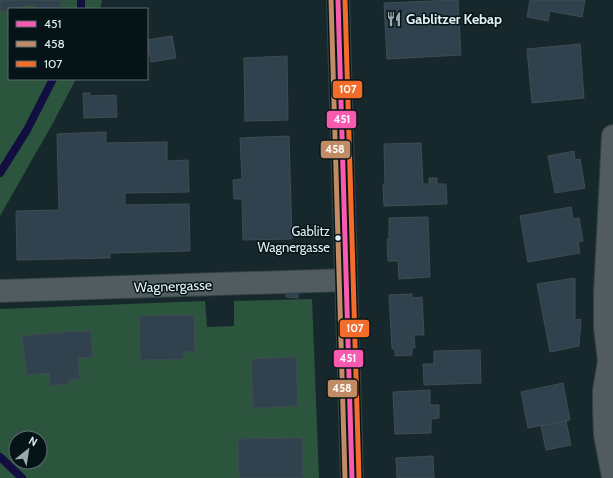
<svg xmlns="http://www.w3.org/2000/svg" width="613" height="478" font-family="Cabin,sans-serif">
	<rect width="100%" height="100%" fill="#17282d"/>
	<path fill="#2c553d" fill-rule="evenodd" d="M 0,0 L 102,0 L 100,9 L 9,9 L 9,79 L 76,79 L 53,123 L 0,216 Z
		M 312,299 L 319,478 L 0,478 L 0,309 L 205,301 L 207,327 L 234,326 L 234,301 ZM 16,438 L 40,438 L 40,462 L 16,462 Z"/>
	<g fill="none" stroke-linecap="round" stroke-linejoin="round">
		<path stroke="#120e3f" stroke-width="8" d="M 81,9 L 81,0
			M 0,173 L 27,130 L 53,79
			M 0,457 L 22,478"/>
	</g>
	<path fill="#30424e" stroke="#404c52" d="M 0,0 L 62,0 L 60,9 L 36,9 L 34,4 L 0,12 Z
		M 458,0 L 461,55 L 387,59 L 384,3 Z
		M 530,0 L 585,0 L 582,17 L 550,11 L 548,21 L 527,17 Z
		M 172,36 L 176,58 L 151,62 L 147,40 Z
		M 580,44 L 584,98 L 532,103 L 527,49 Z
		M 287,56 L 288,120 L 245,121 L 244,58 Z
		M 83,93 L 90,93 L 90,96 L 116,95 L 117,117 L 84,118 Z
		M 106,132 L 106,143 L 167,142 L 167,161 L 188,160 L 189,192 L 125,193 L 125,205 L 189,204 L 190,251 L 110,253 L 110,258 L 17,260 L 16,211 L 59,210 L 57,134 Z
		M 289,136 L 292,239 L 243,240 L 242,199 L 234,199 L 233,180 L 242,179 L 240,138 Z
		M 421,143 L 423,184 L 429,184 L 429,178 L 437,178 L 437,184 L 446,184 L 447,204 L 384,206 L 383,184 L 385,184 L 384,144 Z
		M 574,151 L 575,160 L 580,159 L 585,188 L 555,193 L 548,156 Z
		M 571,207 L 573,219 L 579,218 L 583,241 L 578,242 L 580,253 L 528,262 L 520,216 Z
		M 428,217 L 430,277 L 399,279 L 398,261 L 388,261 L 387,239 L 389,239 L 389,218 Z
		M 575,278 L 575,320 L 581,319 L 579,346 L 550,352 L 537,284 Z
		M 286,291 L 298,291 L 298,298 L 286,297 Z
		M 412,294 L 412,298 L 422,297 L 424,335 L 414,335 L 415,348 L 412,348 L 412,355 L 395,356 L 395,349 L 392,349 L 389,295 Z
		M 194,315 L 195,352 L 184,352 L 184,359 L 140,360 L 139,316 Z
		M 75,331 L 75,332 L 91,331 L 93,357 L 78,358 L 80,379 L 68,380 L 69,384 L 50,386 L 49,373 L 27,375 L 22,336 Z
		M 480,350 L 481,383 L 424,385 L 423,364 L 434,364 L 434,351 Z
		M 296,357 L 298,406 L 253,408 L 251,359 Z
		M 563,383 L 570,420 L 528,428 L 521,392 Z
		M 430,390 L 430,405 L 439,405 L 439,418 L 431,419 L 431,433 L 395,434 L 393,392 Z
		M 566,421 L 571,445 L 546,450 L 541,426 Z
		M 302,438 L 303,478 L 239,478 L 238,439 Z
		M 433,456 L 434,478 L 397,478 L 396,458 Z"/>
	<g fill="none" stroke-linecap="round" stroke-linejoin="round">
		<g stroke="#344245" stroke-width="24">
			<path id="minor" d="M 613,136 L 605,293 L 605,328 L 609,361 L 604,391 L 604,406 L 605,435 L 613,477
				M 0,291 L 346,280"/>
		</g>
		<g stroke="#344245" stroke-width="24">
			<path id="major" d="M 338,0 L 352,478"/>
		</g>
		<use href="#minor" stroke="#505c60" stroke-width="22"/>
		<use href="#major" stroke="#4d6163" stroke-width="22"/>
		<g stroke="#071417" stroke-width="8">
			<path id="bus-1" d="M 338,0 L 352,478"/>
		</g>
		<g stroke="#071417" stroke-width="8">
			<path id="bus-2" d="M 331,0 L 345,478"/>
		</g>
		<g stroke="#071417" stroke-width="8">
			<path id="bus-3" d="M 345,0 L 359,478"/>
		</g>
		<use href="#bus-1" stroke="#f75aaf" stroke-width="5"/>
		<use href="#bus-2" stroke="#c18c65" stroke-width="5"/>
		<use href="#bus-3" stroke="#f36c2b" stroke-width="5"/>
	</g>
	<defs>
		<g id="restaurant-bare" transform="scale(1.2)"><path d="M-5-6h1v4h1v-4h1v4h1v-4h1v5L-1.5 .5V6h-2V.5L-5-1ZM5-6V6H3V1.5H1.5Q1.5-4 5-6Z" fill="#99abb0" stroke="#071417" stroke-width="2.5" paint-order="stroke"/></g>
	</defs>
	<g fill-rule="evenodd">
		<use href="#restaurant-bare" x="394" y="19"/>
	</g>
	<circle fill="#dff1f6" stroke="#071417" stroke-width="1.5" cx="338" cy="238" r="3.5"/>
	<g text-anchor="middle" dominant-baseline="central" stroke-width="3" stroke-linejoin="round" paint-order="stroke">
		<g font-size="13" fill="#dff1f6" stroke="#071417" text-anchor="end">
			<text x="330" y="231">Gablitz<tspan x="330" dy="16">Wagnergasse</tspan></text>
		</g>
		<g font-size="14" font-weight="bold" fill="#dff1f6" stroke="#071417" text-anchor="start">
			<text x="406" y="19">Gablitzer Kebap</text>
		</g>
		<g font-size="14" fill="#dff1f6" stroke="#071417">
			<text transform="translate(173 286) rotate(-2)">Wagnergasse</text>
		</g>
	</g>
	<g stroke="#071417" stroke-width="1.5">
		<rect x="332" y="80" width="31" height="19" rx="4" fill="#f36c2b"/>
		<rect x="326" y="110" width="31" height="19" rx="4" fill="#f75aaf"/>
		<rect x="320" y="140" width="31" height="19" rx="4" fill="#c18c65"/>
		<rect x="339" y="319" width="31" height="19" rx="4" fill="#f36c2b"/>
		<rect x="333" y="349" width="31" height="19" rx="4" fill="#f75aaf"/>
		<rect x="327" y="379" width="31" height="19" rx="4" fill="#c18c65"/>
	</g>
	<g font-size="11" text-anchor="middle" font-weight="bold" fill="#fff">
		<text x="348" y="93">107</text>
		<text x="342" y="123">451</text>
		<text x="335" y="153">458</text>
		<text x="355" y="332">107</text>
		<text x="348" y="362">451</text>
		<text x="342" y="392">458</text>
	</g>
	<rect x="8" y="8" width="140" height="72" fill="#071417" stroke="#5d6c70"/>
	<rect x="16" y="21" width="20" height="6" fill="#f75aaf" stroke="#5d6c70"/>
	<text x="44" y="28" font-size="12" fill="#dff1f6">451</text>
	<rect x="16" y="41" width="20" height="6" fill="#c18c65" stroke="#5d6c70"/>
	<text x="44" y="48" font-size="12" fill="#dff1f6">458</text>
	<rect x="16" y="61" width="20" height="6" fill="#f36c2b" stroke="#5d6c70"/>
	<text x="44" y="68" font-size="12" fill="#dff1f6">107</text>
	<g transform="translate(28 450) rotate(30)"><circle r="19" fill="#071417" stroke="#5d6c70"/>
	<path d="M0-3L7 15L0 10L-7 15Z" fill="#99abb0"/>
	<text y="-6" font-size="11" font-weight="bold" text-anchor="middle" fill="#dff1f6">N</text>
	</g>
</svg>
